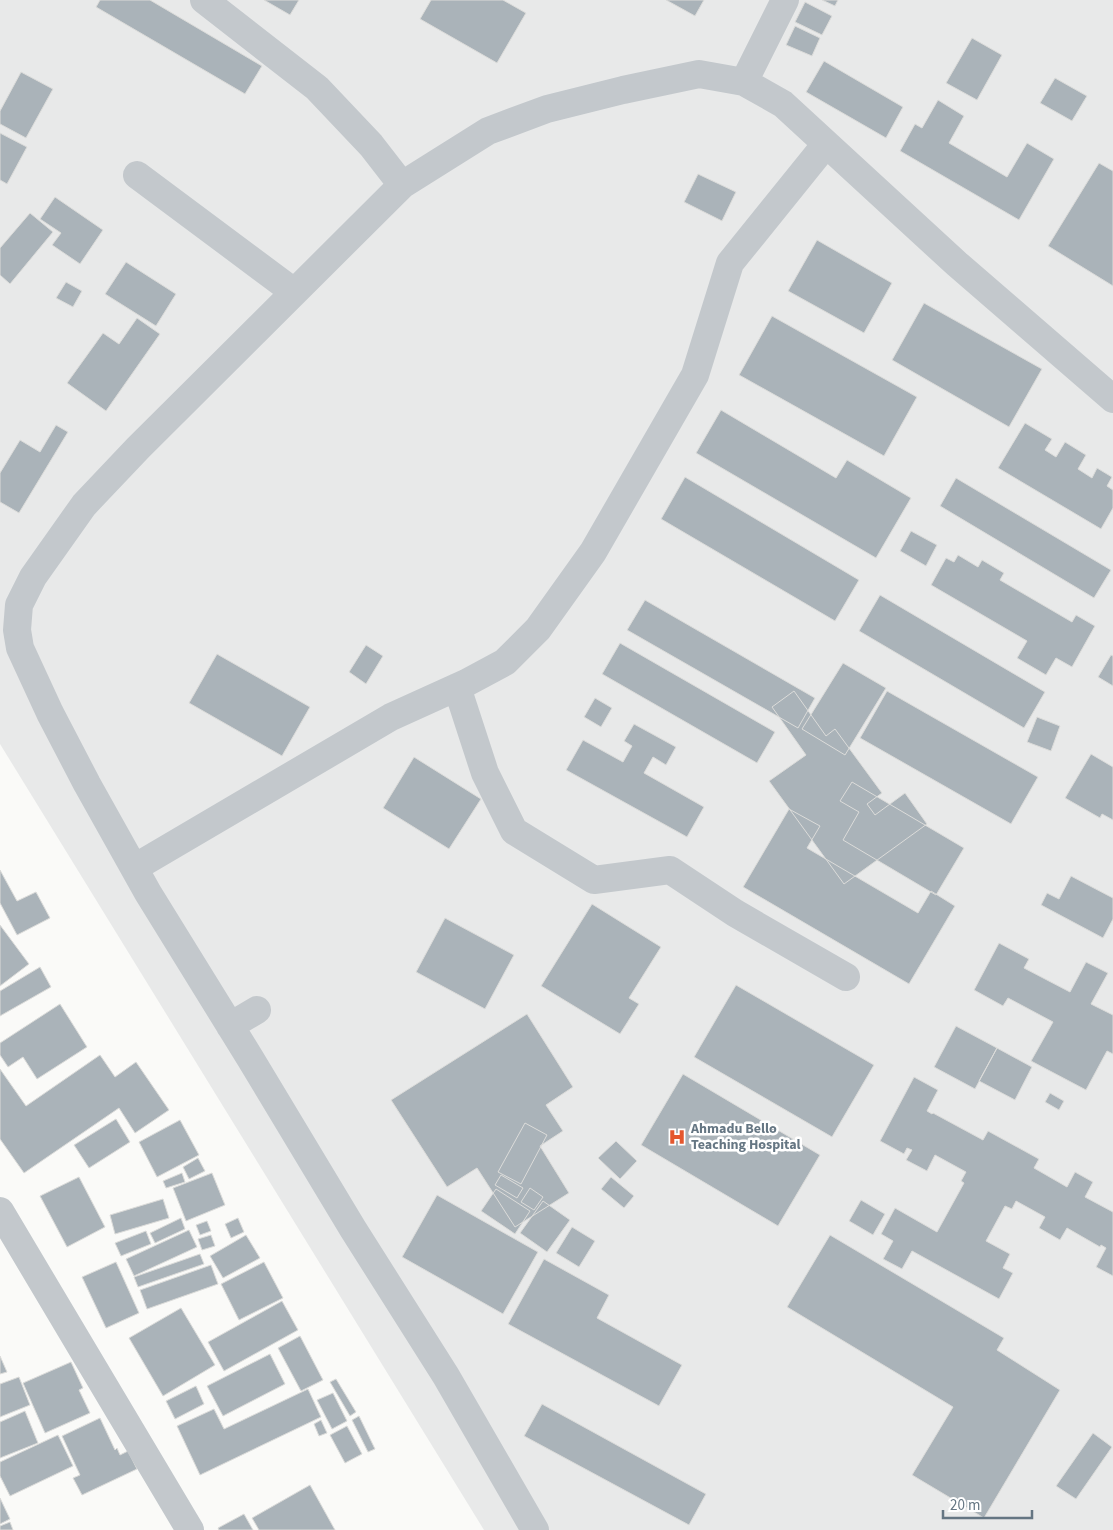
<svg xmlns="http://www.w3.org/2000/svg" width="1113" height="1530" font-family="'Source Sans 3',sans-serif">
	<rect width="100%" height="100%" fill="#fafaf8"/>
	<path fill="#e8e9e9" d="M 0,0 L 1113,0 L 1113,1530 L 484,1530 L 0,744 Z"/>
	<path fill="#aab3b9" stroke="#dcdcda" d="M 100,0 L 150,0 L 262,66 L 245,94 L 96,7 Z
		M 264,0 L 299,0 L 290,15 Z
		M 431,0 L 503,0 L 526,13 L 497,63 L 420,19 Z
		M 666,0 L 704,0 L 695,16 Z
		M 822,0 L 838,0 L 835,6 Z
		M 805,2 L 832,16 L 822,35 L 795,22 Z
		M 795,26 L 820,38 L 812,56 L 786,45 Z
		M 972,38 L 1002,55 L 977,100 L 946,83 Z
		M 824,61 L 903,107 L 886,138 L 806,92 Z
		M 21,72 L 53,89 L 26,138 L 0,124 L 0,111 Z
		M 1055,78 L 1087,96 L 1072,121 L 1040,103 Z
		M 938,100 L 964,116 L 949,143 L 1007,177 L 1027,143 L 1054,159 L 1019,220 L 900,151 L 915,124 L 922,128 Z
		M 0,133 L 27,147 L 7,184 L 0,180 Z
		M 1099,163 L 1113,171 L 1113,286 L 1048,246 Z
		M 698,174 L 736,192 L 722,221 L 684,202 Z
		M 55,197 L 103,230 L 80,264 L 52,245 L 61,233 L 40,219 Z
		M 30,213 L 53,232 L 10,284 L 0,275 L 0,248 Z
		M 817,240 L 892,283 L 864,333 L 788,291 Z
		M 126,262 L 176,294 L 156,326 L 105,294 Z
		M 66,282 L 82,291 L 73,307 L 56,298 Z
		M 924,303 L 1042,369 L 1009,427 L 892,360 Z
		M 772,316 L 917,397 L 884,456 L 739,375 Z
		M 137,318 L 160,334 L 106,411 L 67,383 L 103,333 L 119,344 Z
		M 721,410 L 836,478 L 847,460 L 911,498 L 876,558 L 696,453 Z
		M 1025,423 L 1052,439 L 1045,450 L 1056,457 L 1065,442 L 1086,455 L 1078,469 L 1092,478 L 1097,468 L 1112,477 L 1107,486 L 1113,490 L 1113,508 L 1101,529 L 998,468 Z
		M 56,425 L 68,432 L 19,513 L 0,502 L 0,473 L 20,440 L 40,452 Z
		M 685,477 L 859,580 L 835,621 L 661,519 Z
		M 956,478 L 1111,570 L 1094,598 L 940,506 Z
		M 911,531 L 937,545 L 926,566 L 900,551 Z
		M 958,555 L 978,567 L 982,560 L 1004,573 L 1000,580 L 1072,622 L 1076,615 L 1095,626 L 1072,667 L 1056,658 L 1046,675 L 1017,658 L 1027,641 L 931,585 L 946,558 L 954,562 Z
		M 880,595 L 1045,692 L 1024,728 L 859,631 Z
		M 645,600 L 815,698 L 798,728 L 627,630 Z
		M 620,643 L 775,732 L 757,763 L 602,674 Z
		M 366,645 L 383,656 L 366,684 L 349,672 Z
		M 217,654 L 310,707 L 282,756 L 189,703 Z
		M 1111,655 L 1113,656 L 1113,686 L 1098,677 Z
		M 843,663 L 886,688 L 845,755 L 802,729 Z
		M 794,691 L 826,736 L 835,729 L 882,793 L 867,804 L 875,815 L 905,793 L 927,824 L 844,884 L 769,781 L 806,755 L 772,707 Z
		M 887,691 L 1038,777 L 1011,824 L 860,738 Z
		M 595,698 L 612,708 L 601,727 L 584,717 Z
		M 1037,717 L 1060,726 L 1051,751 L 1027,742 Z
		M 634,724 L 676,747 L 666,765 L 653,757 L 644,773 L 704,807 L 687,837 L 566,770 L 583,740 L 623,762 L 632,746 L 624,741 Z
		M 1091,754 L 1113,767 L 1113,820 L 1102,814 L 1100,818 L 1065,798 Z
		M 414,757 L 481,799 L 449,849 L 383,808 Z
		M 852,782 L 964,848 L 936,895 L 843,840 L 859,812 L 840,801 Z
		M 789,809 L 820,826 L 807,848 L 918,913 L 931,891 L 955,906 L 909,984 L 743,887 Z
		M 0,870 L 17,901 L 36,892 L 50,918 L 17,935 L 0,903 Z
		M 1071,876 L 1113,898 L 1113,919 L 1103,938 L 1041,905 L 1047,893 L 1059,899 Z
		M 592,904 L 661,947 L 629,998 L 639,1004 L 620,1034 L 541,986 Z
		M 445,918 L 514,955 L 485,1009 L 416,972 Z
		M 0,925 L 29,964 L 0,986 Z
		M 999,943 L 1029,959 L 1024,968 L 1070,992 L 1086,962 L 1108,973 L 1091,1004 L 1113,1015 L 1113,1054 L 1107,1051 L 1086,1090 L 1031,1061 L 1053,1022 L 1008,998 L 1003,1006 L 974,990 Z
		M 40,967 L 51,987 L 0,1016 L 0,991 Z
		M 736,985 L 874,1065 L 832,1137 L 694,1057 Z
		M 60,1004 L 87,1047 L 37,1079 L 23,1057 L 8,1067 L 0,1055 L 0,1043 Z
		M 527,1014 L 573,1087 L 546,1105 L 563,1131 L 540,1146 L 569,1193 L 515,1227 L 477,1168 L 447,1187 L 391,1100 Z
		M 956,1026 L 997,1048 L 975,1089 L 934,1067 Z
		M 997,1048 L 1032,1067 L 1015,1100 L 979,1081 Z
		M 100,1055 L 115,1077 L 136,1062 L 169,1110 L 135,1133 L 119,1108 L 24,1173 L 0,1139 L 0,1069 L 26,1106 Z
		M 683,1074 L 820,1155 L 778,1226 L 641,1145 Z
		M 914,1077 L 938,1090 L 927,1111 L 932,1114 L 933,1113 L 983,1140 L 988,1131 L 1039,1159 L 1034,1168 L 1067,1187 L 1075,1172 L 1093,1182 L 1085,1197 L 1113,1212 L 1113,1276 L 1096,1267 L 1106,1248 L 1101,1245 L 1100,1247 L 1067,1228 L 1060,1240 L 1039,1228 L 1045,1217 L 1016,1201 L 1012,1209 L 1005,1206 L 986,1241 L 1010,1254 L 1003,1268 L 1013,1273 L 999,1299 L 912,1251 L 902,1269 L 883,1259 L 893,1241 L 881,1234 L 895,1208 L 937,1232 L 964,1183 L 961,1181 L 966,1172 L 935,1155 L 927,1171 L 906,1160 L 912,1150 L 907,1148 L 904,1154 L 880,1141 Z
		M 1050,1093 L 1064,1101 L 1059,1110 L 1045,1102 Z
		M 116,1119 L 130,1142 L 89,1168 L 74,1145 Z
		M 180,1120 L 199,1155 L 157,1177 L 139,1142 Z
		M 525,1123 L 547,1135 L 521,1184 L 498,1172 Z
		M 616,1141 L 637,1161 L 620,1179 L 598,1158 Z
		M 198,1158 L 205,1171 L 189,1179 L 183,1167 Z
		M 182,1173 L 185,1182 L 166,1188 L 163,1181 Z
		M 212,1173 L 225,1205 L 186,1221 L 173,1188 Z
		M 501,1175 L 523,1188 L 517,1198 L 495,1185 Z
		M 79,1177 L 105,1227 L 67,1247 L 40,1196 Z
		M 611,1177 L 634,1196 L 624,1208 L 601,1189 Z
		M 530,1188 L 543,1197 L 534,1210 L 521,1202 Z
		M 496,1189 L 530,1211 L 515,1234 L 481,1211 Z
		M 437,1195 L 538,1252 L 503,1314 L 402,1257 Z
		M 163,1199 L 169,1218 L 115,1234 L 110,1215 Z
		M 861,1200 L 885,1214 L 873,1235 L 849,1221 Z
		M 543,1201 L 570,1220 L 547,1252 L 520,1233 Z
		M 181,1218 L 185,1229 L 155,1243 L 150,1233 Z
		M 238,1218 L 244,1232 L 231,1238 L 225,1224 Z
		M 207,1221 L 211,1231 L 200,1235 L 196,1225 Z
		M 572,1227 L 595,1241 L 579,1267 L 556,1253 Z
		M 189,1230 L 197,1247 L 134,1276 L 126,1259 Z
		M 146,1231 L 151,1244 L 121,1256 L 115,1243 Z
		M 211,1235 L 215,1246 L 202,1250 L 198,1239 Z
		M 246,1235 L 260,1258 L 223,1278 L 210,1256 Z
		M 830,1235 L 1004,1338 L 997,1350 L 1060,1390 L 984,1518 L 912,1475 L 953,1407 L 787,1307 Z
		M 200,1254 L 204,1264 L 138,1287 L 134,1277 Z
		M 544,1259 L 609,1295 L 597,1318 L 682,1365 L 659,1406 L 508,1324 Z
		M 116,1262 L 139,1313 L 106,1328 L 82,1277 Z
		M 264,1262 L 283,1298 L 239,1320 L 221,1284 Z
		M 211,1265 L 218,1284 L 147,1309 L 140,1290 Z
		M 282,1301 L 298,1330 L 224,1371 L 208,1342 Z
		M 181,1308 L 215,1365 L 163,1396 L 129,1338 Z
		M 300,1336 L 323,1380 L 301,1391 L 278,1348 Z
		M 270,1354 L 285,1384 L 223,1416 L 207,1386 Z
		M 0,1356 L 7,1372 L 0,1374 Z
		M 71,1362 L 83,1388 L 79,1390 L 90,1413 L 45,1433 L 23,1383 Z
		M 19,1377 L 30,1405 L 0,1417 L 0,1384 Z
		M 336,1379 L 356,1412 L 350,1416 L 330,1382 Z
		M 196,1386 L 204,1404 L 175,1419 L 166,1401 Z
		M 308,1389 L 321,1417 L 200,1475 L 177,1426 L 214,1409 L 224,1429 Z
		M 333,1393 L 347,1421 L 332,1429 L 317,1400 Z
		M 542,1404 L 706,1494 L 689,1525 L 524,1436 Z
		M 25,1411 L 38,1443 L 0,1458 L 0,1422 Z
		M 359,1416 L 375,1449 L 368,1452 L 352,1420 Z
		M 100,1418 L 115,1450 L 117,1448 L 120,1455 L 128,1451 L 137,1469 L 82,1495 L 73,1478 L 80,1475 L 62,1436 Z
		M 321,1420 L 327,1433 L 319,1436 L 314,1424 Z
		M 347,1426 L 362,1454 L 345,1463 L 330,1435 Z
		M 1093,1433 L 1112,1447 L 1076,1499 L 1056,1486 Z
		M 58,1435 L 73,1466 L 10,1496 L 0,1476 L 0,1462 Z
		M 310,1485 L 335,1530 L 259,1530 L 252,1518 Z
		M 0,1498 L 10,1519 L 0,1524 Z
		M 244,1514 L 253,1530 L 219,1530 L 218,1528 Z
		M 10,1522 L 13,1530 L 0,1530 L 0,1526 Z"/>
	<g fill="none" stroke-linecap="round" stroke-linejoin="round">
		<path stroke="#c3c8cc" stroke-width="28" d="M 204,0 L 317,88 L 371,145 L 402,185
			M 744,82 L 785,0
			M 137,175 L 294,292
			M 457,687 L 485,773 L 514,831 L 594,880 L 670,870 L 735,913 L 846,977
			M 134,868 L 391,717 L 466,683 L 505,662 L 538,629 L 593,552 L 695,375 L 730,263 L 826,144
			M 230,1026 L 257,1010
			M 0,1211 L 190,1530
			M 535,1530 L 446,1376 L 353,1229 L 250,1058 L 148,893 L 87,784 L 50,713 L 20,648 L 17,630 L 19,605 L 33,577 L 84,505 L 138,448 L 402,185 L 488,131 L 547,109 L 623,90 L 699,74 L 744,82 L 783,104 L 957,264 L 1113,399"/>
	</g>
	<defs>
		<g id="hospital-bare" transform="scale(1.35)"><path d="M-5-5h3v3.5h4V-5h3V5h-3V1.5h-4V5h-3Z" fill="#e4572e" stroke="#fff" stroke-width="2.5" paint-order="stroke"/></g>
	</defs>
	<g fill-rule="evenodd">
		<use href="#hospital-bare" x="677" y="1137"/>
	</g>
	<g text-anchor="middle" dominant-baseline="central" stroke-width="5" stroke-linejoin="round" paint-order="stroke">
		<g font-size="14" font-weight="bold" fill="#657683" stroke="#fff" text-anchor="start">
			<text x="691" y="1129">Ahmadu Bello<tspan x="691" dy="16">Teaching Hospital</tspan></text>
		</g>
	</g>
	<path d="M943 1510v8h89v-8" fill="none" stroke="#657683" stroke-width="2.5"/>
	<text x="950" y="1510" font-size="15" fill="#657683" stroke="#ffffff" stroke-width="4" paint-order="stroke">20 m</text>
</svg>
